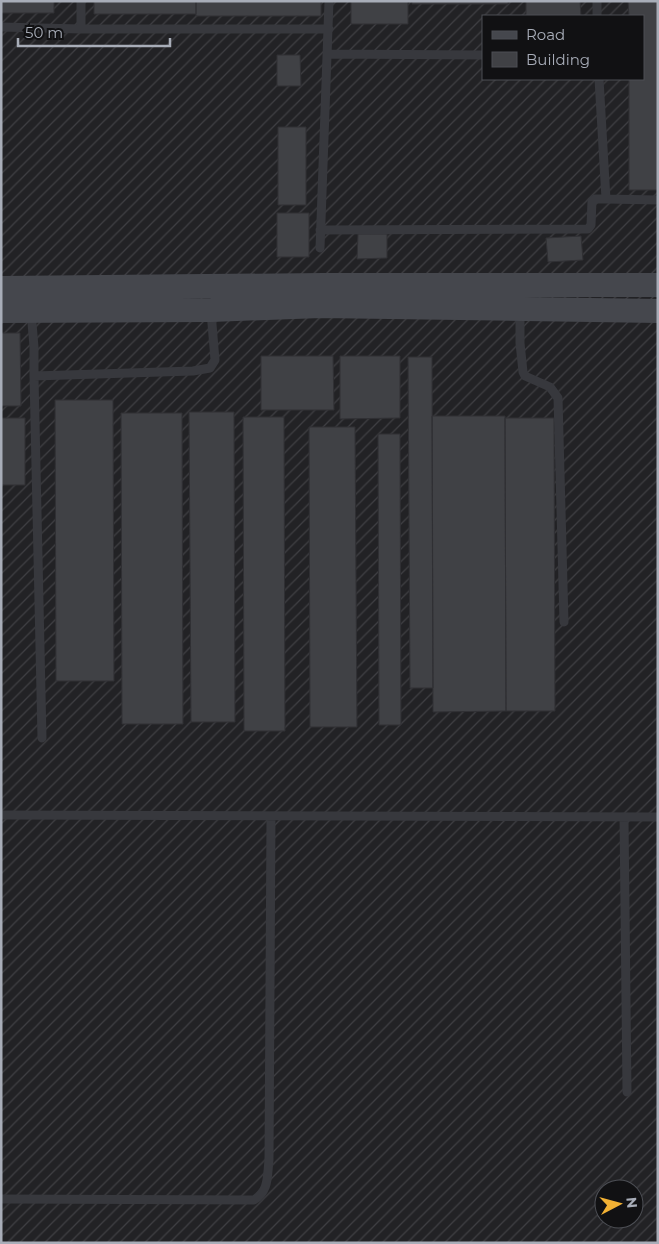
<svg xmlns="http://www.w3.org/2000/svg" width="659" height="1244" font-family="Montserrat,sans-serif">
	<defs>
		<pattern id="industrial-furrows" width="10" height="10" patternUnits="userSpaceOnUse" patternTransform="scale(1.25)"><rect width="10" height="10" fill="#222225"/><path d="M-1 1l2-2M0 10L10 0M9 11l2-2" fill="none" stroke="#3f3f43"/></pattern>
	</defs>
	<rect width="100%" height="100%" fill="#161618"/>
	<path fill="url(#industrial-furrows)" fill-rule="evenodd" d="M 1,1 L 658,1 L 658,1243 L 1,1243 ZM 483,16 L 643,16 L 643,79 L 483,79 ZM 604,1189 L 634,1189 L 634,1219 L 604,1219 Z"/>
	<path fill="#404145" stroke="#303034" d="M 1,1 L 54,1 L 54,13 L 1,13 Z
		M 94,1 L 196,1 L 196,14 L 94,14 Z
		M 196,1 L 321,1 L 321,16 L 196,16 Z
		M 351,1 L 408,1 L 408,24 L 351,24 Z
		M 412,1 L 508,1 L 508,4 L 412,4 Z
		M 526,1 L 580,1 L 581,16 L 526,16 Z
		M 628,1 L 658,1 L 658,190 L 629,190 L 629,79 L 643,79 L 643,16 L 629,16 Z
		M 277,55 L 300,55 L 301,86 L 277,86 Z
		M 278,127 L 306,127 L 306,205 L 278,205 Z
		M 277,213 L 309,213 L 309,257 L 277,257 Z
		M 358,234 L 387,234 L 387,258 L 357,259 Z
		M 581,236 L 583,260 L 548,262 L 546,238 Z
		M 1,333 L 20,333 L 21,406 L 1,406 Z
		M 261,356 L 333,356 L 334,410 L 261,410 Z
		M 340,356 L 400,356 L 400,418 L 340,419 Z
		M 408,357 L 432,357 L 433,688 L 410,688 Z
		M 55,400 L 113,400 L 114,681 L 56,681 Z
		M 189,412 L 234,412 L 235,722 L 191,722 Z
		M 121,413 L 182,413 L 183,724 L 122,724 Z
		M 432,416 L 505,416 L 506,711 L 433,712 Z
		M 243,417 L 284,417 L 285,731 L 244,731 Z
		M 1,418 L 25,418 L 25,485 L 1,485 Z
		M 505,418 L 554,418 L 555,711 L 506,711 Z
		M 309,427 L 355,427 L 357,727 L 310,727 Z
		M 378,434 L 400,434 L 401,725 L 379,725 Z"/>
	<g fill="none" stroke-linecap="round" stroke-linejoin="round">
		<path stroke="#37383d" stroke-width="9" d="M 81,1 L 81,29
			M 597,1 L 597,16
			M 1,27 L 81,29 L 329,29
			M 328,54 L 483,55
			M 599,79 L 606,199 L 658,200
			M 320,230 L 588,229 L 591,225 L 592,201 L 595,199 L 606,199
			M 320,248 L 329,1
			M 520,285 L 520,343 L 523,372 L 525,376 L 550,387 L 558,398 L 564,622
			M 31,311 L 34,347 L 34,376 L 193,371 L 210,368 L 215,360 L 211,312
			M 34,376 L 42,738
			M 1,815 L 658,817
			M 624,817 L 627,1092
			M 1,1199 L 254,1200 C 269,1191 267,1177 269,1160 L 271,816"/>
		<path stroke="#45474d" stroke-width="24" d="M 1,288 L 323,285 L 658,285
			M 1,311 L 211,310 L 321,306 L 658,311"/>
	</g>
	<rect width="659" height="1244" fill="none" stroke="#a8adb8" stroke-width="5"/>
	<rect x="482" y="15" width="162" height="65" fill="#111113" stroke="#4d4f55"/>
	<rect x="492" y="31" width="25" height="8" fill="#45474d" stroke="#4d4f55"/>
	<text x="526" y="40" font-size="15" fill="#a8adb8">Road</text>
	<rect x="492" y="52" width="25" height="15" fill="#404145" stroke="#4d4f55"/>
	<text x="526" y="65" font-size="15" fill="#a8adb8">Building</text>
	<g transform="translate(619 1204) rotate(84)"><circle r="24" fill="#111113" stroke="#4d4f55"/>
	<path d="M0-4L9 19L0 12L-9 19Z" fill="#f2b134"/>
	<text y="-8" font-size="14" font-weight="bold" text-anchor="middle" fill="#a8adb8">N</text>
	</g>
	<path d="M18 38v8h152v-8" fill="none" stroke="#a8adb8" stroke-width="2.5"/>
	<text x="25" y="38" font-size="15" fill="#a8adb8" stroke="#111113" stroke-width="4" paint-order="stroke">50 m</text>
</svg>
